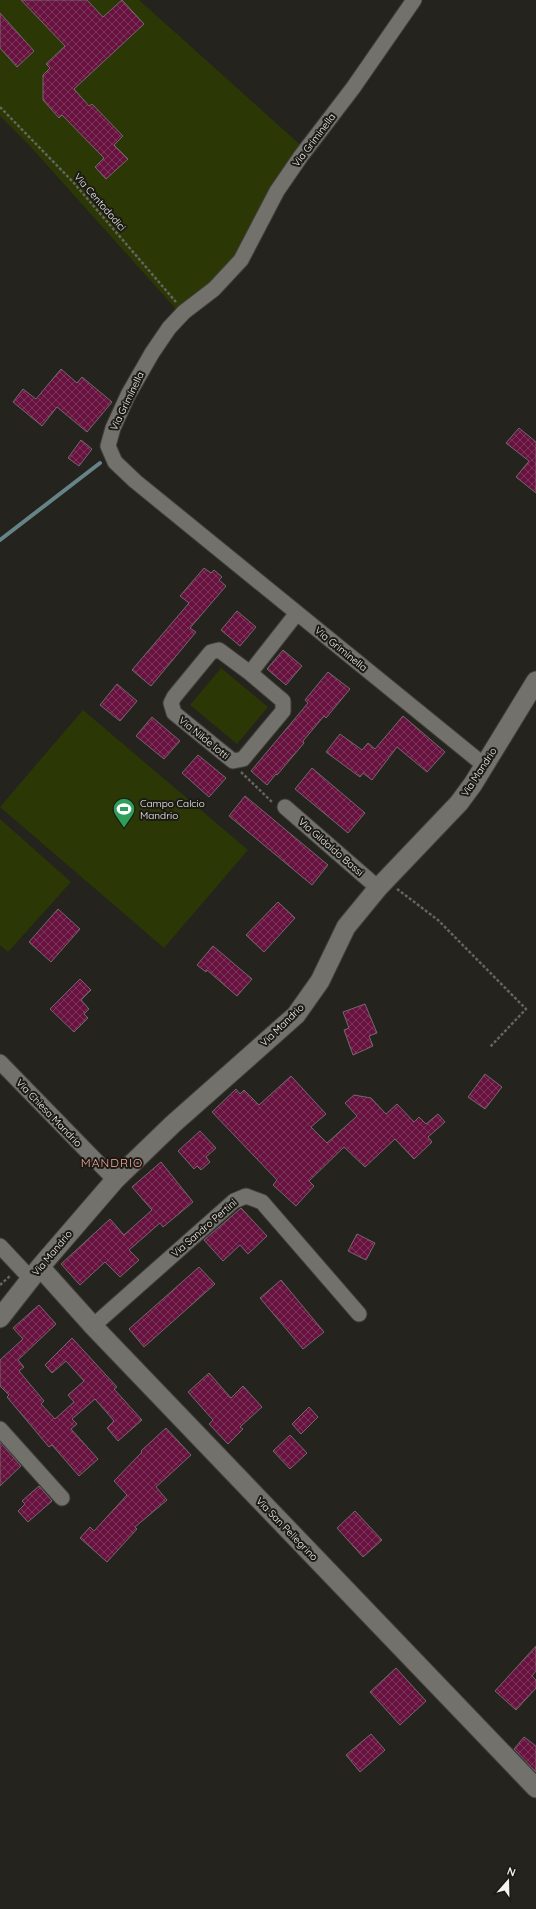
<svg xmlns="http://www.w3.org/2000/svg" width="536" height="1909" font-family="Quicksand,sans-serif">
	<defs>
		<pattern id="building-cross-hatch" width="8" height="8" patternUnits="userSpaceOnUse"><rect width="8" height="8" fill="#67123f"/><path d="M0 0l8 8M0 8l8-8" fill="none" stroke="#7d355b"/></pattern>
	</defs>
	<rect width="100%" height="100%" fill="#24231e"/>
	<path fill="#2b3705" d="M 0,0 L 139,0 L 305,149 L 275,189 L 228,266 L 184,318 L 29,145 L 0,116 Z
		M 221,668 L 268,707 L 237,744 L 190,705 Z
		M 83,710 L 248,850 L 164,948 L 0,807 Z
		M 0,819 L 71,882 L 8,952 L 0,945 Z"/>
	<g fill="none" stroke-linecap="round" stroke-linejoin="round">
		<path stroke="#668488" stroke-width="4" d="M 0,540 L 100,463"/>
	</g>
	<path fill="url(#building-cross-hatch)" stroke="#716a6d" d="M 21,0 L 87,0 L 103,17 L 122,0 L 144,24 L 74,89 L 89,106 L 92,104 L 123,136 L 114,145 L 128,159 L 106,179 L 95,167 L 104,158 L 62,115 L 59,118 L 43,100 L 43,75 L 50,68 L 46,64 L 65,46 Z
		M 0,13 L 34,51 L 17,67 L 0,48 Z
		M 61,369 L 77,383 L 82,377 L 112,402 L 87,432 L 57,407 L 42,426 L 13,402 L 23,389 L 36,399 Z
		M 519,428 L 536,442 L 536,493 L 516,477 L 529,461 L 506,443 Z
		M 81,440 L 92,449 L 79,466 L 68,458 Z
		M 204,568 L 211,573 L 214,570 L 222,577 L 219,580 L 226,586 L 190,628 L 196,632 L 151,686 L 132,670 L 189,603 L 180,596 Z
		M 237,611 L 256,627 L 240,646 L 221,630 Z
		M 283,650 L 302,666 L 286,685 L 267,669 Z
		M 328,672 L 350,689 L 326,718 L 324,716 L 303,741 L 304,743 L 277,775 L 276,774 L 267,785 L 251,771 L 308,703 L 305,700 Z
		M 117,684 L 137,701 L 120,721 L 100,705 Z
		M 403,716 L 445,752 L 427,772 L 397,747 L 372,780 L 363,773 L 360,777 L 326,752 L 340,734 L 362,750 L 368,743 L 375,749 Z
		M 152,717 L 180,741 L 164,759 L 136,736 Z
		M 198,755 L 226,778 L 209,797 L 182,773 Z
		M 312,768 L 365,813 L 348,833 L 295,789 Z
		M 245,796 L 328,865 L 312,885 L 229,816 Z
		M 278,902 L 295,918 L 264,952 L 246,935 Z
		M 58,909 L 80,929 L 51,962 L 29,942 Z
		M 213,946 L 252,979 L 237,996 L 207,970 L 206,972 L 197,965 Z
		M 80,979 L 91,990 L 81,1000 L 89,1009 L 84,1014 L 88,1018 L 74,1032 L 50,1009 Z
		M 365,1004 L 377,1033 L 369,1036 L 373,1046 L 353,1055 L 344,1030 L 349,1028 L 343,1012 Z
		M 485,1074 L 502,1087 L 485,1109 L 468,1097 Z
		M 291,1076 L 326,1114 L 311,1127 L 327,1143 L 357,1116 L 345,1103 L 354,1095 L 371,1098 L 386,1114 L 397,1104 L 414,1122 L 419,1117 L 426,1124 L 438,1114 L 445,1122 L 428,1137 L 432,1142 L 414,1159 L 395,1139 L 365,1167 L 344,1147 L 309,1181 L 314,1186 L 296,1206 L 273,1185 L 277,1180 L 212,1112 L 236,1089 L 240,1094 L 244,1090 L 259,1105 Z
		M 200,1131 L 216,1148 L 206,1157 L 210,1162 L 201,1170 L 197,1166 L 194,1169 L 178,1151 Z
		M 161,1162 L 193,1202 L 163,1227 L 160,1223 L 129,1250 L 139,1260 L 120,1277 L 105,1262 L 80,1285 L 61,1264 L 110,1219 L 124,1235 L 152,1210 L 132,1187 Z
		M 241,1208 L 267,1236 L 248,1254 L 240,1245 L 223,1261 L 204,1240 Z
		M 357,1234 L 375,1243 L 366,1260 L 348,1251 Z
		M 199,1267 L 215,1284 L 144,1347 L 129,1329 Z
		M 281,1280 L 324,1332 L 303,1349 L 260,1298 Z
		M 39,1305 L 56,1324 L 18,1360 L 24,1367 L 19,1371 L 44,1401 L 41,1404 L 55,1419 L 74,1402 L 68,1395 L 84,1381 L 66,1361 L 52,1373 L 45,1365 L 72,1338 L 117,1387 L 114,1389 L 142,1420 L 118,1441 L 107,1428 L 114,1421 L 95,1399 L 72,1419 L 77,1424 L 71,1429 L 98,1459 L 79,1476 L 52,1445 L 49,1447 L 7,1397 L 9,1395 L 0,1386 L 0,1360 L 23,1339 L 13,1328 Z
		M 209,1373 L 231,1398 L 243,1386 L 262,1407 L 240,1427 L 243,1429 L 228,1444 L 209,1424 L 213,1420 L 188,1392 Z
		M 309,1407 L 318,1417 L 301,1434 L 292,1424 Z
		M 166,1428 L 191,1455 L 156,1487 L 167,1500 L 135,1527 L 137,1529 L 107,1562 L 80,1538 L 90,1527 L 94,1531 L 127,1495 L 114,1481 L 142,1452 L 141,1451 Z
		M 290,1435 L 307,1453 L 290,1469 L 273,1451 Z
		M 0,1442 L 21,1466 L 0,1486 Z
		M 39,1486 L 52,1501 L 28,1522 L 18,1511 L 25,1504 L 22,1501 Z
		M 355,1511 L 382,1540 L 363,1557 L 337,1528 Z
		M 536,1646 L 536,1671 L 532,1676 L 536,1680 L 536,1688 L 516,1710 L 495,1691 Z
		M 396,1668 L 426,1701 L 400,1725 L 370,1692 Z
		M 371,1734 L 385,1750 L 360,1772 L 346,1755 Z
		M 524,1737 L 536,1746 L 536,1772 L 514,1749 Z"/>
	<g fill="none" stroke-linecap="round" stroke-linejoin="round">
		<g stroke="#403f3b" stroke-width="17">
			<path id="minor" d="M 414,0 L 353,88 L 301,156 L 277,191 L 241,260 L 214,289 L 184,312 L 169,328 L 152,353 L 128,395 L 113,428 L 108,446 L 115,462 L 135,481 L 484,765
				M 250,673 L 283,701 L 283,711 L 243,759 L 233,761 L 174,713 L 171,703 L 174,697 L 211,652 L 219,650 L 250,673 L 297,613
				M 285,807 L 378,888
				M 0,1062 L 115,1180
				M 0,1246 L 31,1279
				M 93,1326 L 234,1201 L 246,1196 L 262,1202 L 359,1314
				M 0,1429 L 62,1498"/>
		</g>
		<g stroke="#403f3b" stroke-width="21">
			<path id="tertiary" d="M 40,1267 L 93,1326 L 536,1788
				M 0,1318 L 40,1267 L 115,1180 L 173,1124 L 296,1015 L 320,981 L 346,927 L 378,888 L 459,803 L 473,784 L 536,681"/>
		</g>
		<path stroke="#65645f" stroke-width="2.5" stroke-dasharray="3 2" stroke-linecap="butt" d="M 0,107 L 73,182 L 176,302
			M 241,772 L 272,802
			M 397,889 L 438,920 L 526,1009 L 490,1047
			M 0,1285 L 10,1276"/>
		<use href="#minor" stroke="#72716b" stroke-width="15"/>
		<use href="#tertiary" stroke="#72716b" stroke-width="19"/>
	</g>
	<defs>
		<g id="stadium-pin" transform="scale(1.15)"><path d="M0 17L-7.5 6A9.5 9.5 0 1 1 7.5 6Z" fill="#2e9e5b" stroke="#1b1a15"/><path d="M0-5a6.5 5 0 1 0 0 10a6.5 5 0 1 0 0-10ZM-3.5-1.8h7v3.6h-7Z" fill="#fff"/></g>
	</defs>
	<g fill-rule="evenodd">
		<use href="#stadium-pin" x="124" y="809"/>
	</g>
	<g text-anchor="middle" dominant-baseline="central" stroke-width="4" stroke-linejoin="round" paint-order="stroke">
		<g font-size="10" fill="#f5f4f0" stroke="#1b1a15">
			<text transform="translate(314 140) rotate(-53)">Via Griminella</text>
			<text transform="translate(100 202) rotate(49)">Via Centododici</text>
			<text transform="translate(127 401) rotate(-64)">Via Griminella</text>
			<text transform="translate(341 649) rotate(39)">Via Griminella</text>
			<text transform="translate(204 738) rotate(39)">Via Nilde Iotti</text>
			<text transform="translate(479 772) rotate(-57)">Via Mandrio</text>
			<text transform="translate(331 847) rotate(41)">Via Gildaldo Bassi</text>
			<text transform="translate(282 1025) rotate(-44)">Via Mandrio</text>
			<text transform="translate(49 1113) rotate(46)">Via Chiesa Mandrio</text>
			<text transform="translate(204 1228) rotate(-41)">Via Sandro Pertini</text>
			<text transform="translate(52 1253) rotate(-50)">Via Mandrio</text>
			<text transform="translate(287 1529) rotate(46)">Via San Pellegrino</text>
		</g>
		<g font-size="10" fill="#f5f4f0" stroke="#1b1a15" text-anchor="start">
			<text x="140" y="803">Campo Calcio<tspan x="140" dy="12">Mandrio</tspan></text>
		</g>
		<g font-size="12" letter-spacing="1" fill="#fba89e" stroke="#1b1a15">
			<text x="112" y="1162">MANDRIO</text>
		</g>
	</g>
	<g transform="translate(508 1881) rotate(20)" stroke="#1b1a15" stroke-width="3" paint-order="stroke">
	<path d="M0-3L7 15L0 10L-7 15Z" fill="#f5f4f0"/>
	<text y="-6" font-size="11" font-weight="bold" text-anchor="middle" fill="#f5f4f0">N</text>
	</g>
</svg>
